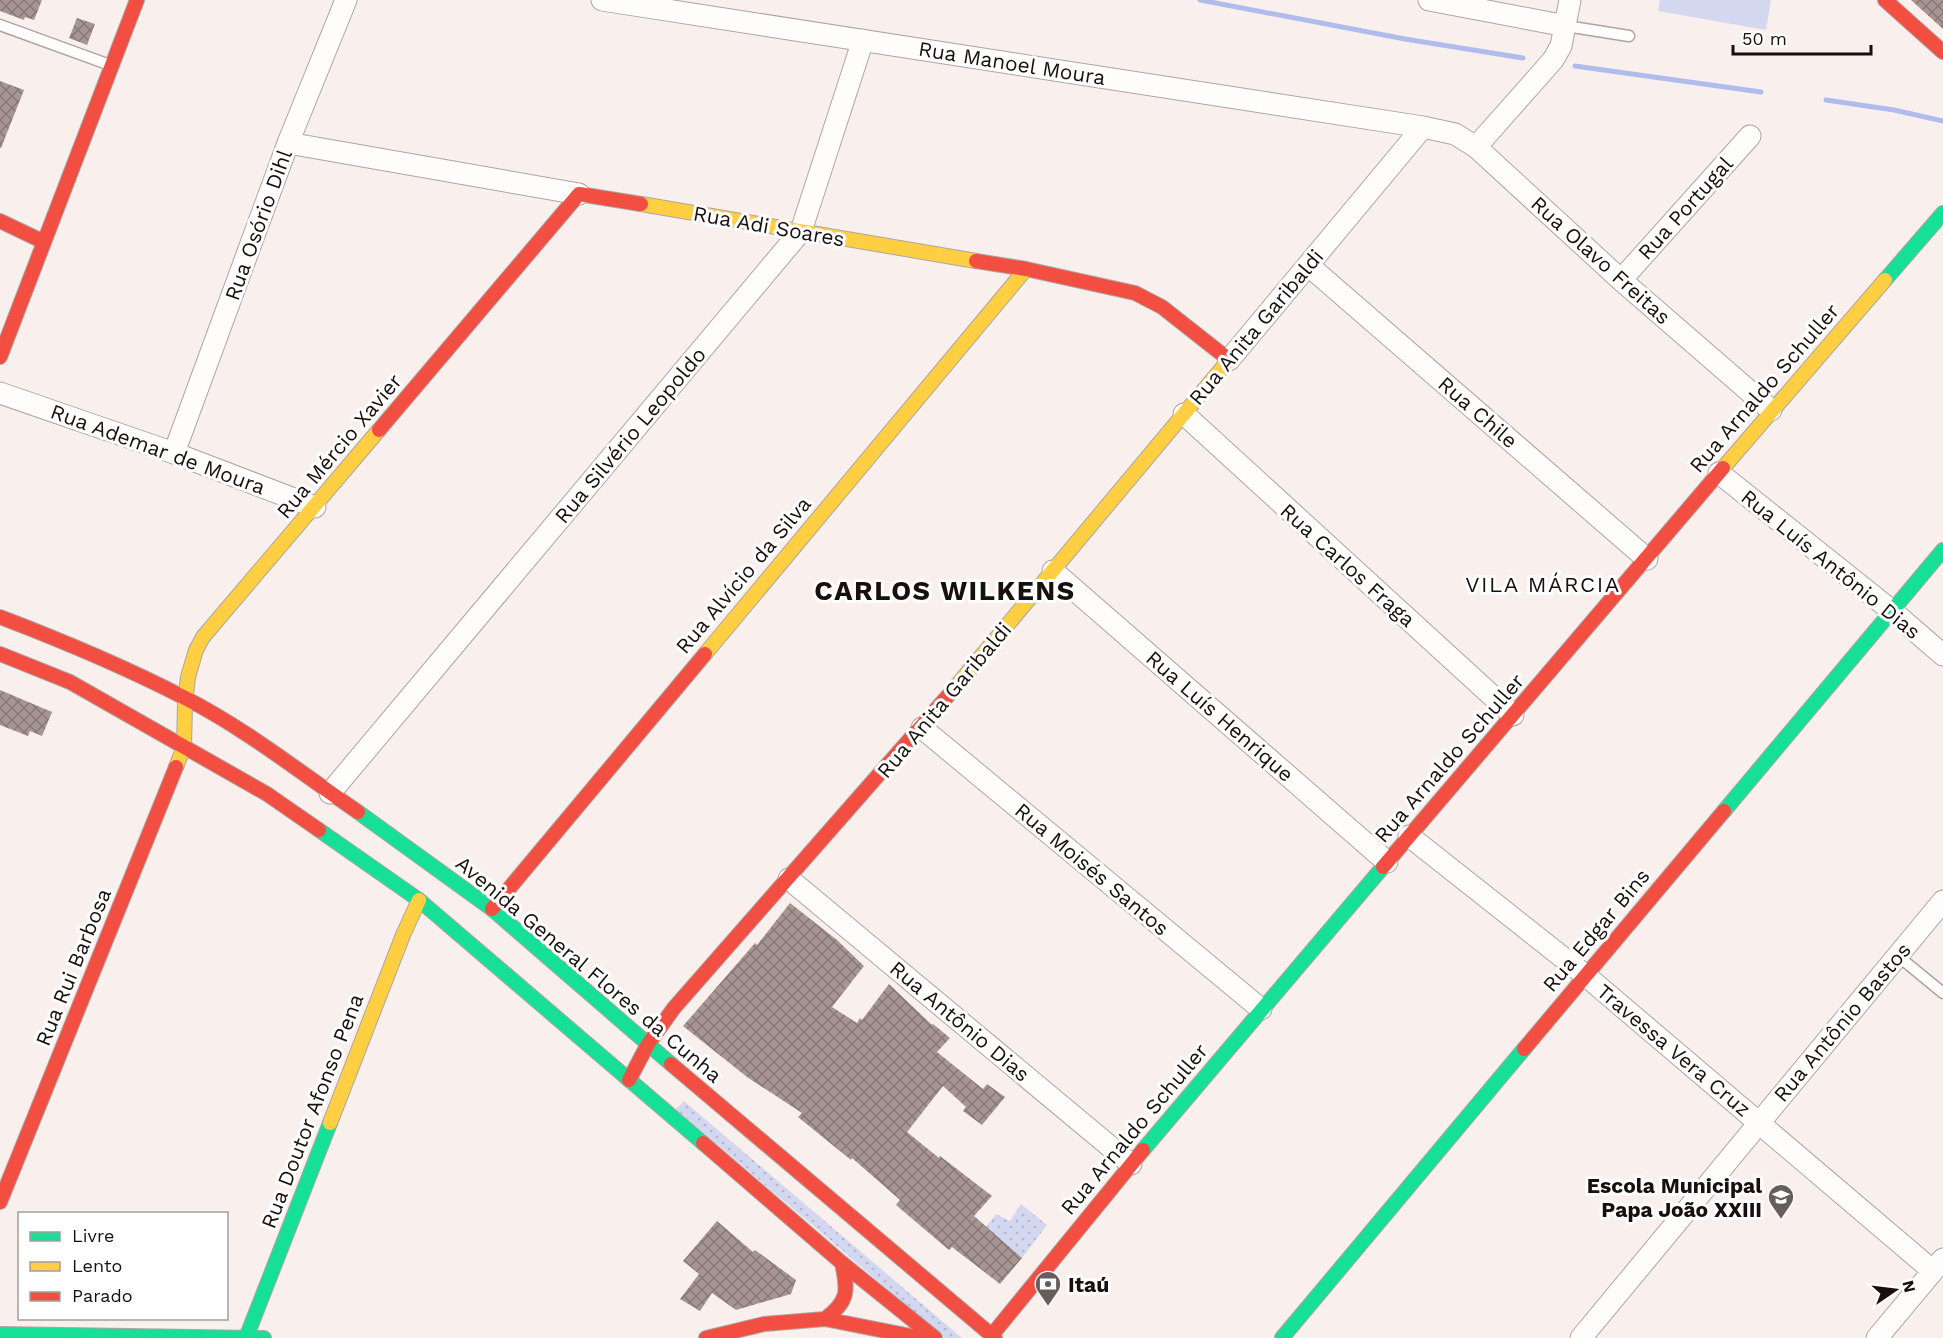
<svg xmlns="http://www.w3.org/2000/svg" width="1943" height="1338" font-family="'Work Sans',sans-serif">
	<defs>
		<pattern id="grass-dots" width="8" height="8" patternUnits="userSpaceOnUse" patternTransform="scale(1.5)"><rect width="8" height="8" fill="#d3d8f0"/><path d="M2 2h.1M6 6h.1" fill="none" stroke="#b4b8cd" stroke-width="1.8" stroke-linecap="round"/></pattern>
		<pattern id="building-cross-hatch" width="8" height="8" patternUnits="userSpaceOnUse" patternTransform="scale(1.5)"><rect width="8" height="8" fill="#a79592"/><path d="M0 0l8 8M0 8l8-8" fill="none" stroke="#877876"/></pattern>
	</defs>
	<rect width="100%" height="100%" fill="#f9f0ee"/>
	<path fill="url(#grass-dots)" d="M 684,1101 L 962,1338 L 945,1338 L 676,1109 Z
		M 1021,1204 L 1047,1225 L 1022,1258 L 986,1227 L 996,1214 L 1010,1221 Z"/>
	<path fill="#d3d8f0" d="M 1660,0 L 1771,0 L 1766,30 L 1658,11 Z"/>
	<g fill="none" stroke-linecap="round" stroke-linejoin="round">
		<path stroke="#b0bcec" stroke-width="5" d="M 1200,0 L 1405,39 L 1523,58
			M 1575,66 L 1761,92
			M 1826,100 L 1894,110 L 1943,121"/>
	</g>
	<path fill="url(#building-cross-hatch)" d="M 0,0 L 42,0 L 34,20 L 25,17 L 24,20 L 0,11 Z
		M 1911,0 L 1943,0 L 1943,29 Z
		M 77,18 L 95,24 L 87,45 L 69,38 Z
		M 0,81 L 24,90 L 1,148 L 0,148 Z
		M 0,690 L 52,712 L 42,736 L 30,731 L 28,736 L 0,725 Z
		M 790,903 L 837,940 L 864,966 L 832,1007 L 857,1023 L 860,1018 L 862,1020 L 889,984 L 932,1025 L 933,1024 L 950,1038 L 937,1052 L 983,1089 L 987,1084 L 1005,1097 L 982,1125 L 963,1111 L 966,1107 L 943,1086 L 907,1132 L 939,1158 L 940,1156 L 992,1196 L 974,1216 L 1022,1258 L 1000,1284 L 952,1247 L 949,1250 L 896,1205 L 900,1200 L 852,1158 L 851,1160 L 798,1117 L 802,1113 L 747,1077 L 683,1026 L 755,943 L 757,945 Z
		M 717,1221 L 753,1252 L 755,1250 L 796,1280 L 791,1294 L 736,1310 L 712,1293 L 700,1311 L 680,1299 L 699,1274 L 683,1261 Z"/>
	<g fill="none" stroke-linecap="round" stroke-linejoin="round">
		<g stroke="#ada5a3" stroke-width="13">
			<path id="lane" d="M 0,25 L 110,65
				M 1566,26 L 1629,36
				M 1898,956 L 1943,993"/>
		</g>
		<g stroke="#ada5a3" stroke-width="23">
			<path id="street" d="M 602,0 L 1423,127 L 1455,134 L 1476,147 L 1621,280 L 1771,410
				M 1429,0 L 1566,26
				M 288,143 L 579,194
				M 1476,147 L 1553,60 L 1561,46 L 1570,0
				M 1308,265 L 1647,559
				M 1621,280 L 1750,136
				M 1229,360 L 1423,127
				M 0,393 L 174,453 L 315,507
				M 1184,414 L 1513,715
				M 174,453 L 288,143 L 346,0
				M 1719,473 L 1892,611 L 1943,655
				M 1053,571 L 1387,862
				M 922,728 L 1261,1009
				M 330,793 L 801,231 L 863,40
				M 1409,836 L 1585,975 L 1933,1271
				M 789,879 L 1131,1164
				M 1581,1338 L 1943,901
				M 1877,1338 L 1943,1259"/>
		</g>
		<g stroke="#ada5a3" stroke-width="16">
			<path id="fast" d="M 1885,280 L 1943,213
				M 1724,811 L 1943,550
				M 358,812 L 492,909 L 671,1064
				M 319,830 L 419,900 L 703,1143
				M 1143,1150 L 1383,867
				M 0,1334 L 264,1338
				M 246,1338 L 330,1123
				M 1282,1338 L 1524,1049"/>
		</g>
		<g stroke="#ada5a3" stroke-width="16">
			<path id="slow" d="M 641,204 L 976,261
				M 1723,468 L 1885,280
				M 705,654 L 1026,269
				M 953,690 L 1229,360 L 1223,355
				M 176,767 L 184,747 L 185,704 L 188,677 L 196,650 L 203,637 L 379,430
				M 330,1123 L 403,935 L 419,900"/>
		</g>
		<g stroke="#ada5a3" stroke-width="16">
			<path id="jam" d="M 1885,0 L 1943,52
				M 0,221 L 44,242
				M 976,261 L 1026,269 L 1135,293 L 1162,307 L 1223,355
				M 0,357 L 137,0
				M 379,430 L 579,194 L 641,204
				M 0,617 C 63,641 125,667 185,698 C 246,729 301,773 358,812
				M 0,654 L 70,682 L 267,794 L 319,830
				M 1383,867 L 1723,468
				M 492,909 L 705,654
				M 1524,1049 L 1724,811
				M 671,1064 L 995,1338
				M 629,1080 L 648,1044 L 674,1008 L 953,690
				M 703,1143 L 842,1263 L 935,1338
				M 0,1202 L 176,767
				M 825,1319 C 849,1301 848,1291 842,1263
				M 992,1335 L 1143,1150
				M 706,1338 L 764,1324 L 825,1319 L 921,1338"/>
		</g>
		<use href="#lane" stroke="#fefdfc" stroke-width="10"/>
		<use href="#street" stroke="#fefdfc" stroke-width="21"/>
		<use href="#fast" stroke="#16e098" stroke-width="14"/>
		<use href="#slow" stroke="#ffcf43" stroke-width="14"/>
		<use href="#jam" stroke="#f24e42" stroke-width="14"/>
	</g>
	<defs>
		<g id="school-pin" transform="scale(1.35)"><path d="M0 17L-7.5 6A9.5 9.5 0 1 1 7.5 6Z" fill="#665e5d" stroke="#fefefe"/><path d="M0-5L7-2L0 1L-7-2ZM-4 1L0 2.5L4 1V4Q0 6-4 4Z" fill="#fff"/></g>
		<g id="bank-pin" transform="scale(1.35)"><path d="M0 17L-7.5 6A9.5 9.5 0 1 1 7.5 6Z" fill="#665e5d" stroke="#fefefe"/><path d="M-6-4H6V4H-6ZM0-2.3a2.3 2.3 0 1 0 0 4.6a2.3 2.3 0 1 0 0-4.6Z" fill="#fff"/></g>
	</defs>
	<g fill-rule="evenodd">
		<use href="#school-pin" x="1781" y="1197"/>
		<use href="#bank-pin" x="1048" y="1284"/>
	</g>
	<g text-anchor="middle" dominant-baseline="central" stroke-width="6" stroke-linejoin="round" paint-order="stroke">
		<g font-size="21" fill="#17100f" stroke="#fefefe">
			<text transform="translate(1012 63) rotate(9)">Rua Manoel Moura</text>
			<text transform="translate(1685 208) rotate(-48)">Rua Portugal</text>
			<text transform="translate(258 225) rotate(-70)">Rua Osório Dihl</text>
			<text transform="translate(769 226) rotate(10)">Rua Adi Soares</text>
			<text transform="translate(1601 260) rotate(42)">Rua Olavo Freitas</text>
			<text transform="translate(1256 327) rotate(-50)">Rua Anita Garibaldi</text>
			<text transform="translate(1764 388) rotate(-49)">Rua Arnaldo Schuller</text>
			<text transform="translate(1478 412) rotate(41)">Rua Chile</text>
			<text transform="translate(630 435) rotate(-50)">Rua Silvério Leopoldo</text>
			<text transform="translate(339 446) rotate(-50)">Rua Mércio Xavier</text>
			<text transform="translate(158 449) rotate(20)">Rua Ademar de Moura</text>
			<text transform="translate(1831 564) rotate(39)">Rua Luís Antônio Dias</text>
			<text transform="translate(1348 565) rotate(42)">Rua Carlos Fraga</text>
			<text transform="translate(743 575) rotate(-50)">Rua Alvício da Silva</text>
			<text transform="translate(944 700) rotate(-50)">Rua Anita Garibaldi</text>
			<text transform="translate(1220 716) rotate(41)">Rua Luís Henrique</text>
			<text transform="translate(1449 758) rotate(-49)">Rua Arnaldo Schuller</text>
			<text transform="translate(1092 869) rotate(40)">Rua Moisés Santos</text>
			<text transform="translate(1596 930) rotate(-50)">Rua Edgar Bins</text>
			<text transform="translate(73 967) rotate(-68)">Rua Rui Barbosa</text>
			<text transform="translate(589 969) rotate(40)">Avenida General Flores da Cunha</text>
			<text transform="translate(960 1021) rotate(40)">Rua Antônio Dias</text>
			<text transform="translate(1842 1022) rotate(-50)">Rua Antônio Bastos</text>
			<text transform="translate(1674 1050) rotate(40)">Travessa Vera Cruz</text>
			<text transform="translate(312 1111) rotate(-69)">Rua Doutor Afonso Pena</text>
			<text transform="translate(1134 1129) rotate(-50)">Rua Arnaldo Schuller</text>
		</g>
		<g font-size="21" font-weight="bold" fill="#17100f" stroke="#fefefe" text-anchor="end">
			<text x="1762" y="1185">Escola Municipal<tspan x="1762" dy="24">Papa João XXIII</tspan></text>
			<text x="1068" y="1284" text-anchor="start">Itaú</text>
		</g>
		<g font-size="22" letter-spacing="1.5" fill="#17100f" stroke="#fefefe">
			<text x="1543" y="584">VILA MÁRCIA</text>
		</g>
		<g font-size="27" font-weight="bold" letter-spacing="1.5" fill="#17100f" stroke="#fefefe">
			<text x="945" y="591">CARLOS WILKENS</text>
		</g>
	</g>
	<rect x="18" y="1212" width="210" height="108" fill="#fefefe" stroke="#a29f9e" stroke-width="1.5"/>
	<rect x="30" y="1232" width="30" height="9" fill="#16e098" stroke="#a29f9e" stroke-width="1.5"/>
	<text x="72" y="1242" font-size="18" fill="#17100f">Livre</text>
	<rect x="30" y="1262" width="30" height="9" fill="#ffcf43" stroke="#a29f9e" stroke-width="1.5"/>
	<text x="72" y="1272" font-size="18" fill="#17100f">Lento</text>
	<rect x="30" y="1292" width="30" height="9" fill="#f24e42" stroke="#a29f9e" stroke-width="1.5"/>
	<text x="72" y="1302" font-size="18" fill="#17100f">Parado</text>
	<g transform="translate(1895 1290) rotate(76)" stroke="#fefefe" stroke-width="4.5" paint-order="stroke">
	<path d="M0-4.5L10 22L0 15L-10 22Z" fill="#17100f"/>
	<text y="-9" font-size="16" font-weight="bold" text-anchor="middle" fill="#17100f">N</text>
	</g>
	<path d="M1733 45v9h138v-9" fill="none" stroke="#17100f" stroke-width="3"/>
	<text x="1742" y="45" font-size="18" fill="#17100f" stroke="#fefefe" stroke-width="4.5" paint-order="stroke">50 m</text>
</svg>
